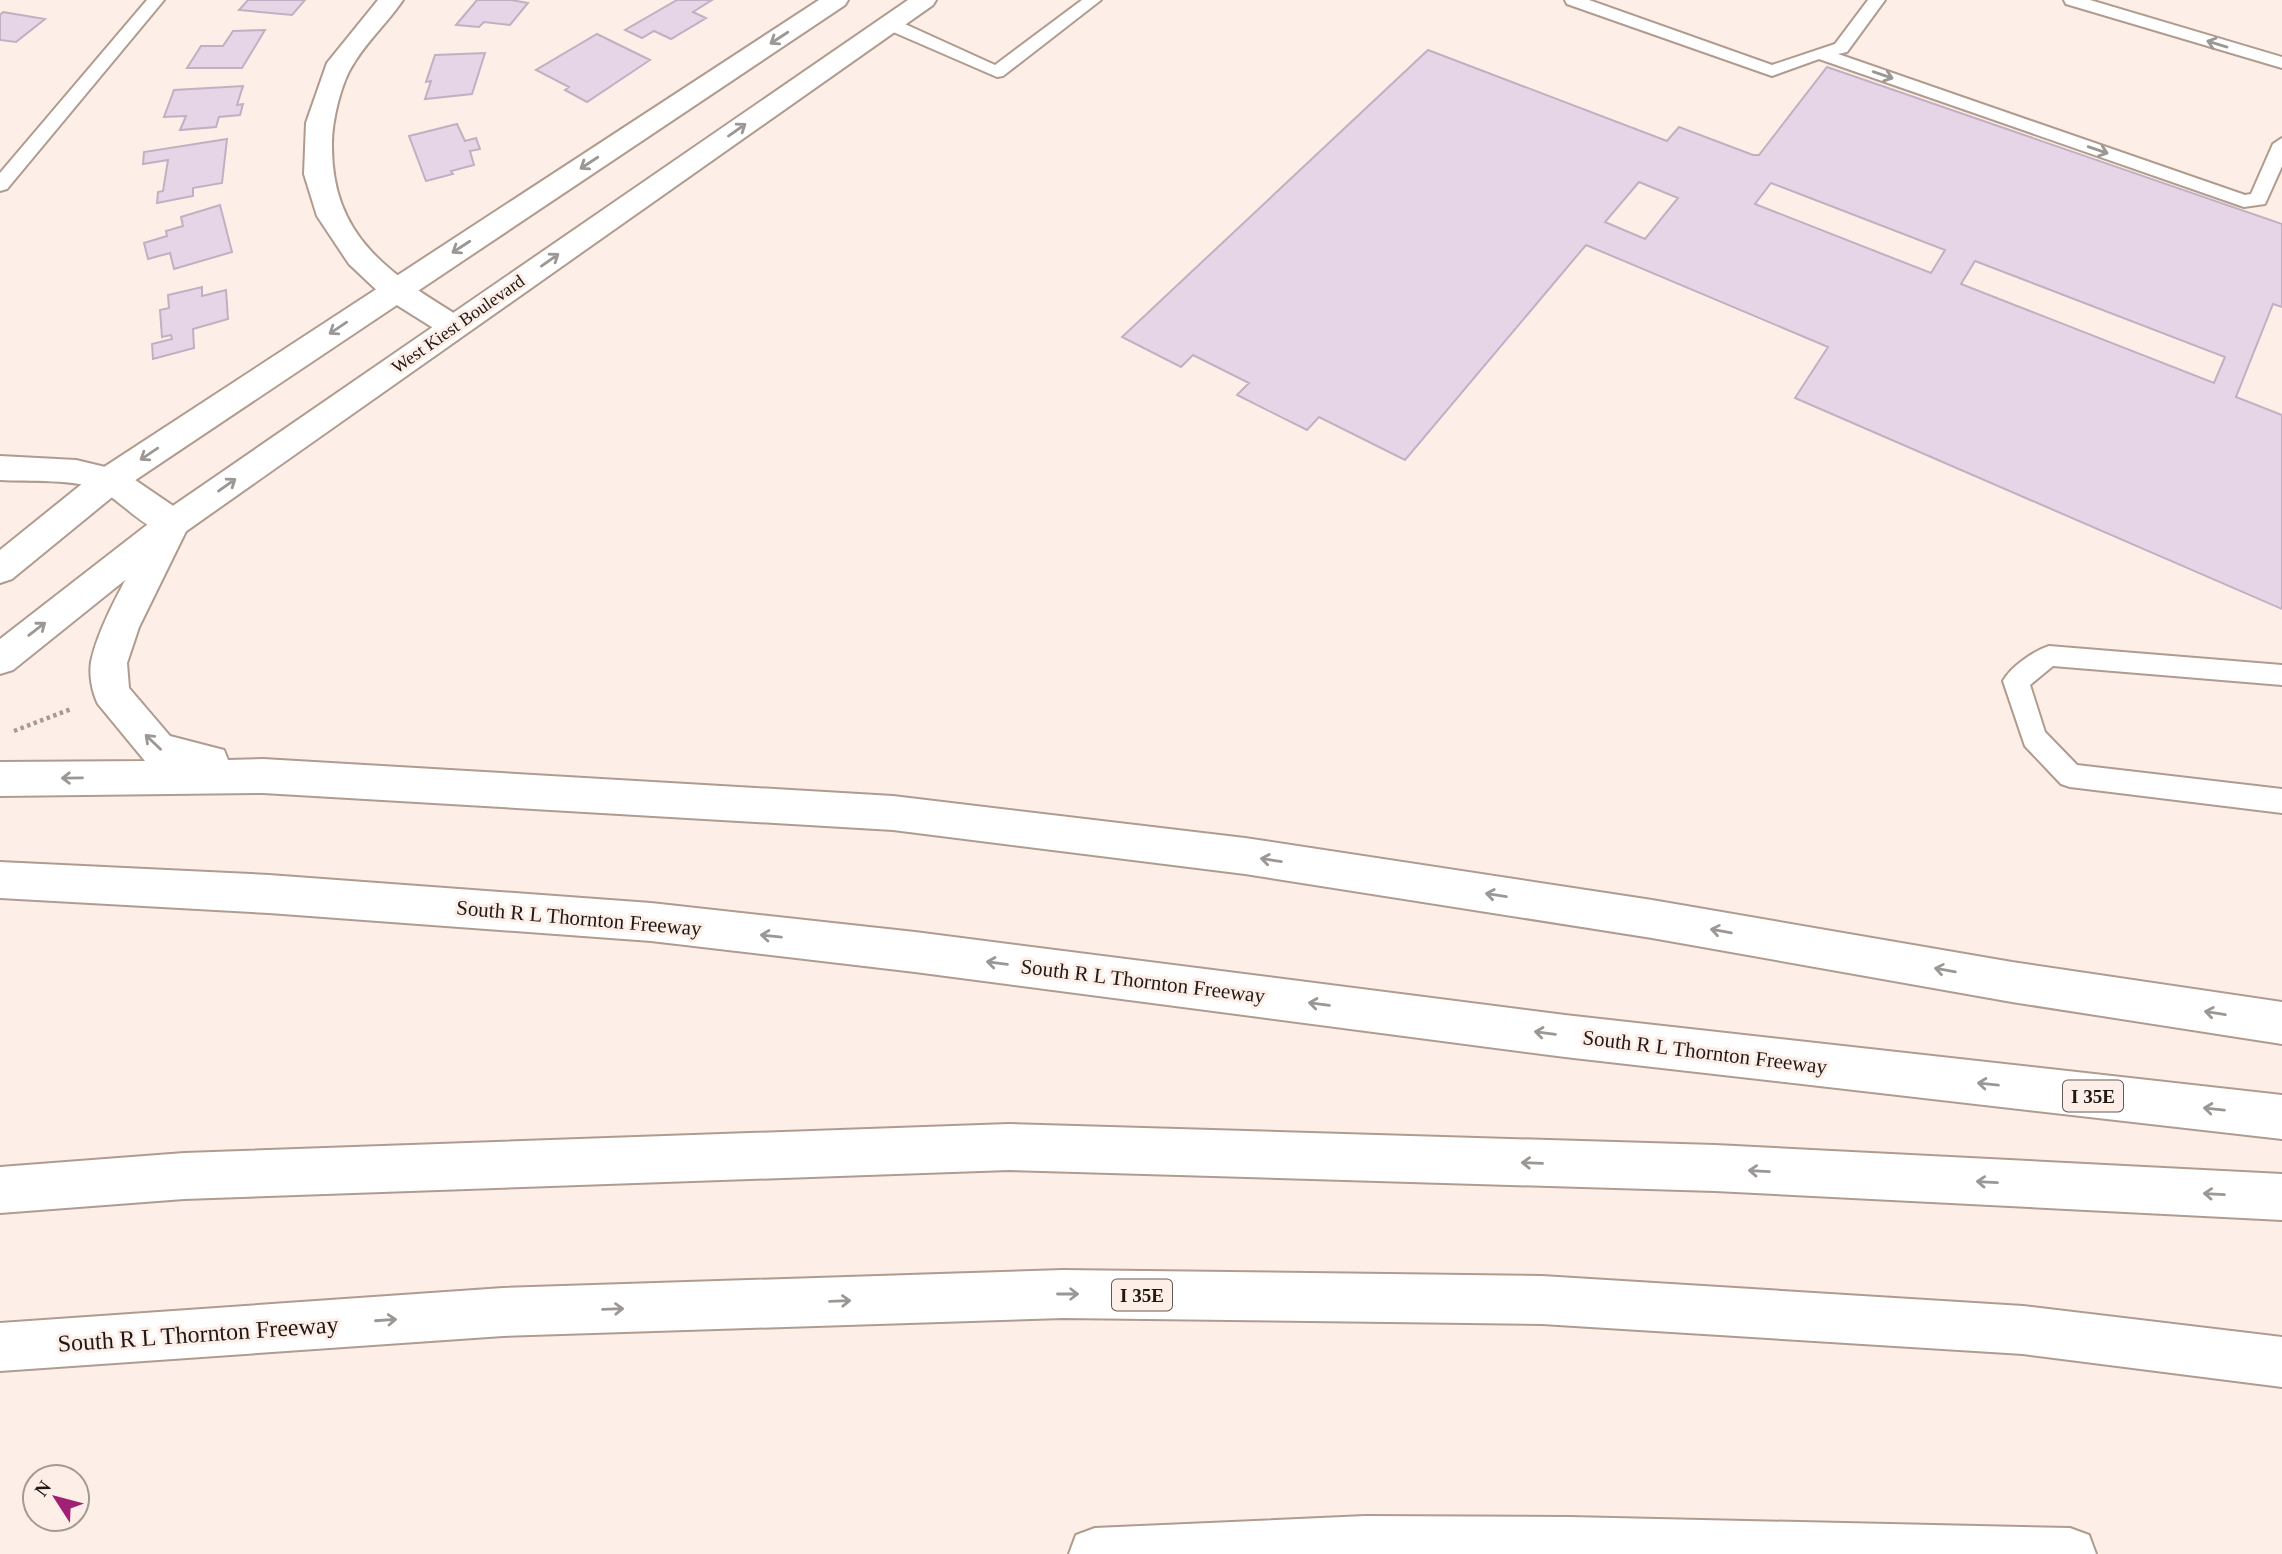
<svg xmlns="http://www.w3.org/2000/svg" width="2282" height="1554" font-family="Georgia,serif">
	<rect width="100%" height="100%" fill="#fdefe8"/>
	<path fill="#e6d5e7" stroke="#c1b0c2" stroke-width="2" fill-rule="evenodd" d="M 248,0 L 305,0 L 292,15 L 239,10 Z
		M 477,0 L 511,0 L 528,3 L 510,25 L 484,22 L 479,27 L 456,25 Z
		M 677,0 L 712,0 L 693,12 L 706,18 L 671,39 L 654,31 L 642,38 L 625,30 Z
		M 3,12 L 45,19 L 16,42 L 0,40 L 0,15 Z
		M 265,30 L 242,68 L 187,68 L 201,46 L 223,46 L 233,31 Z
		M 597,34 L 650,60 L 587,102 L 565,90 L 569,87 L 536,70 Z
		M 1428,50 L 1667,141 L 1679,127 L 1753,155 L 1759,155 L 1827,67 L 2282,224 L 2282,307 L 2273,304 L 2236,397 L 2282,415 L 2282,609 L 1795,398 L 1828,347 L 1586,245 L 1405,460 L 1319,417 L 1307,430 L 1237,395 L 1249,383 L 1193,355 L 1181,367 L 1122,337 ZM 1639,182 L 1678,198 L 1645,239 L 1605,222 ZM 1771,183 L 1945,250 L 1931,273 L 1755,204 ZM 1975,261 L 2225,357 L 2214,383 L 1961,284 Z
		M 485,53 L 472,94 L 425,99 L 431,81 L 426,82 L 435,55 Z
		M 243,86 L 237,105 L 243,104 L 240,115 L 219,117 L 216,127 L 180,130 L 186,116 L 164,117 L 174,90 Z
		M 457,124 L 465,141 L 476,138 L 480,149 L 470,151 L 474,165 L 451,171 L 453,174 L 426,181 L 409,136 Z
		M 227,139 L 222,183 L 193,188 L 193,196 L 157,203 L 158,192 L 163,191 L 168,160 L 143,164 L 144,152 Z
		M 220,205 L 232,252 L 174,269 L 170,253 L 148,259 L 144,243 L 167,236 L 166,231 L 183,226 L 181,217 Z
		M 202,287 L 202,296 L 226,290 L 228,319 L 193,329 L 194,348 L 153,359 L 152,344 L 172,339 L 171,335 L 162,337 L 160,310 L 169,308 L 168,295 Z"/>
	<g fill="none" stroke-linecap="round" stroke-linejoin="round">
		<g stroke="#b09b8f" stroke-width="4">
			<path id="service" d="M 147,0 L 164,0 L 7,189 L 0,191 L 0,173 Z
				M 1082,0 L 1101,0 L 1003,76 L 997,77 L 884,28 L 881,24 L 890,19 L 896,20 L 995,65 Z
				M 1565,0 L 1589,0 L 1772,65 L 1835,44 L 1868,0 L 1885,0 L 1847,52 L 1838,54 L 2245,195 L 2251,194 L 2273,144 L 2282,138 L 2282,166 L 2265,204 L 2244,207 L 1819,59 L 1772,76 L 1567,4 Z
				M 2064,0 L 2090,0 L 2282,57 L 2282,68 L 2066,4 Z
				M 2049,646 L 2282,665 L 2282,685 L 2053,666 L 2030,685 L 2045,732 L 2077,765 L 2282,789 L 2282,813 L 2070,787 L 2061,784 L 2025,746 L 2003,681 C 2011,666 2034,651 2049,646 Z"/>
		</g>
		<g stroke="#b09b8f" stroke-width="4">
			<path id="minor" d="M 378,0 L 403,0 C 388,22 368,40 354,63 C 341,82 332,121 332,144 C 331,239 392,275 465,320 L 469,327 L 465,334 L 454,337 L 443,334 L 384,297 L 349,264 L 317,216 L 304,174 L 306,123 L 327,63 Z
				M 0,456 L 76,460 L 122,471 L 185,514 L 190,523 L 185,532 C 154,542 127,505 102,491 C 77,478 28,482 0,480 Z"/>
		</g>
		<g stroke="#b09b8f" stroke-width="4">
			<path id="secondary" d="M 819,0 L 848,0 L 845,5 L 122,489 L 12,579 L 0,583 L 0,550 L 98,471 Z
				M 908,0 L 936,0 L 933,5 L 185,532 L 13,670 L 0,674 L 0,639 L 161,514 Z"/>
		</g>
		<g stroke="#b09b8f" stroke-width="4">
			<path id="motorway" d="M 173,510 L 185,514 L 190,523 L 139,627 L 127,663 L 129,688 L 170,736 L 224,750 L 228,760 L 263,759 L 893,796 L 1245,838 L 1652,900 L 2012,962 L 2282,1002 L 2282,1044 L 2012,1002 L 1652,938 L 1245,874 L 893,830 L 263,793 L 0,796 L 0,762 L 145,761 L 98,704 C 92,692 89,675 91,662 C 100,619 136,563 156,523 L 161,514 Z
				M 0,862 L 269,875 L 651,903 L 915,932 L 1565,1015 L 2282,1095 L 2282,1139 L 1565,1057 L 915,972 L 651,941 L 269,913 L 0,898 Z
				M 1009,1124 L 1715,1145 L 2282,1174 L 2282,1220 L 1715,1191 L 1009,1170 L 184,1199 L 0,1213 L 0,1167 L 184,1153 Z
				M 1063,1270 L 1542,1276 L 2023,1306 L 2282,1337 L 2282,1387 L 2023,1354 L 1542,1324 L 1063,1318 L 503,1336 L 0,1371 L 0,1323 L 503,1288 Z
				M 1365,1516 L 1569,1517 L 2070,1528 L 2089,1535 L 2096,1554 L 1069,1554 L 1076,1535 L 1095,1528 Z"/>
		</g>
		<path stroke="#a69a94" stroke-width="4.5" stroke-dasharray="3.5 3.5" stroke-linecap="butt" d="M 14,731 L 71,709"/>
		<use href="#service" fill="#fff" fill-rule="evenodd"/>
		<use href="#minor" fill="#fff" fill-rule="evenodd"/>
		<use href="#secondary" fill="#fff" fill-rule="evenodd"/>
		<use href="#motorway" fill="#fff" fill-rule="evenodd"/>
	</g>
	<defs><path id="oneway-shaft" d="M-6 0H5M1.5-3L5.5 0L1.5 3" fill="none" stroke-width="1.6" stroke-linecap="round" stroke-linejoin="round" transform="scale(1.75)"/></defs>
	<g stroke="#9b9795">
		<use href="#oneway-shaft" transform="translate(779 38) rotate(147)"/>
		<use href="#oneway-shaft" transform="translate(2217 44) rotate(-163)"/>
		<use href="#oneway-shaft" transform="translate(1883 75) rotate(19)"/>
		<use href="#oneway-shaft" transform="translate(737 130) rotate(-35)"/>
		<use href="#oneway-shaft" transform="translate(2098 150) rotate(19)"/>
		<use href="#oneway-shaft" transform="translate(589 163) rotate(147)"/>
		<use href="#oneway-shaft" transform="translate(461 247) rotate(147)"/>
		<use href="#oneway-shaft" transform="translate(550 260) rotate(-35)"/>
		<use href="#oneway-shaft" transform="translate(338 328) rotate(146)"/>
		<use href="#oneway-shaft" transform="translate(149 454) rotate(146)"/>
		<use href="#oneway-shaft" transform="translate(227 485) rotate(-35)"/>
		<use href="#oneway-shaft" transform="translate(37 629) rotate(-38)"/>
		<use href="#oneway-shaft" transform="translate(153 742) rotate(-136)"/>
		<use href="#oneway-shaft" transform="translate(72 778) rotate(179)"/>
		<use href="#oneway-shaft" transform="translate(1271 860) rotate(-171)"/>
		<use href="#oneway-shaft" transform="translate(1496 895) rotate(-171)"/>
		<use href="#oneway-shaft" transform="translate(1721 931) rotate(-170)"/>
		<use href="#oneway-shaft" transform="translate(771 936) rotate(-174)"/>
		<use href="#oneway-shaft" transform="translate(997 963) rotate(-173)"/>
		<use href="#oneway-shaft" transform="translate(1945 970) rotate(-170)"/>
		<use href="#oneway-shaft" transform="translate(1319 1004) rotate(-173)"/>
		<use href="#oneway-shaft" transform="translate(2215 1013) rotate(-171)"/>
		<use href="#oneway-shaft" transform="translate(1545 1033) rotate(-173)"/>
		<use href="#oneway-shaft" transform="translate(1988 1084) rotate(-174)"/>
		<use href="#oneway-shaft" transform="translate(2214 1109) rotate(-174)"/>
		<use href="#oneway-shaft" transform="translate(1532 1163) rotate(-178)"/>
		<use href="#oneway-shaft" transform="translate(1759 1171) rotate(-177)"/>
		<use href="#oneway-shaft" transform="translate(1987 1182) rotate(-177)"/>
		<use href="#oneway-shaft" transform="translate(2214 1194) rotate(-177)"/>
		<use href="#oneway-shaft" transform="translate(1068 1294)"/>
		<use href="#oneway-shaft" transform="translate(840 1301) rotate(-2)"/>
		<use href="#oneway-shaft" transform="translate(613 1309) rotate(-2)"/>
		<use href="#oneway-shaft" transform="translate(386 1320) rotate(-4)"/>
	</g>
	<g text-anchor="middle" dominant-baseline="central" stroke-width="6" stroke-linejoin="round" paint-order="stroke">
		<g font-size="18" fill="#201814" stroke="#fdefe8">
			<text transform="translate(458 324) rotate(-35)">West Kiest Boulevard</text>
		</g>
		<g fill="#fdefe8" stroke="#625854" stroke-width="2">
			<rect x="2063" y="1080.5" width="60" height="31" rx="5"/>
			<rect x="1112" y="1279.5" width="60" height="31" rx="5"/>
		</g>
		<g font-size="19" font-weight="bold" fill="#201814">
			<text x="2093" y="1096">I 35E</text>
			<text x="1142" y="1295">I 35E</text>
		</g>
		<g font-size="21" fill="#201814" stroke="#fdefe8">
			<text transform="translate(579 918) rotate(5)">South R L Thornton Freeway</text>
			<text transform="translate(1143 981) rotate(7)">South R L Thornton Freeway</text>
			<text transform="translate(1705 1052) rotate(7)">South R L Thornton Freeway</text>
		</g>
		<g font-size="24" fill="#201814" stroke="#fdefe8">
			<text transform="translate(198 1334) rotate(-4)">South R L Thornton Freeway</text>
		</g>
	</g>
	<g transform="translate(56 1498) rotate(306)"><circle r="33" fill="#fdefe8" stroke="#a59993" stroke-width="2"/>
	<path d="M0-5L12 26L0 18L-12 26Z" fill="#a02174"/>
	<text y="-10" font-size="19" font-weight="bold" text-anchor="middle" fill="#201814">N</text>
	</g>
</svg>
